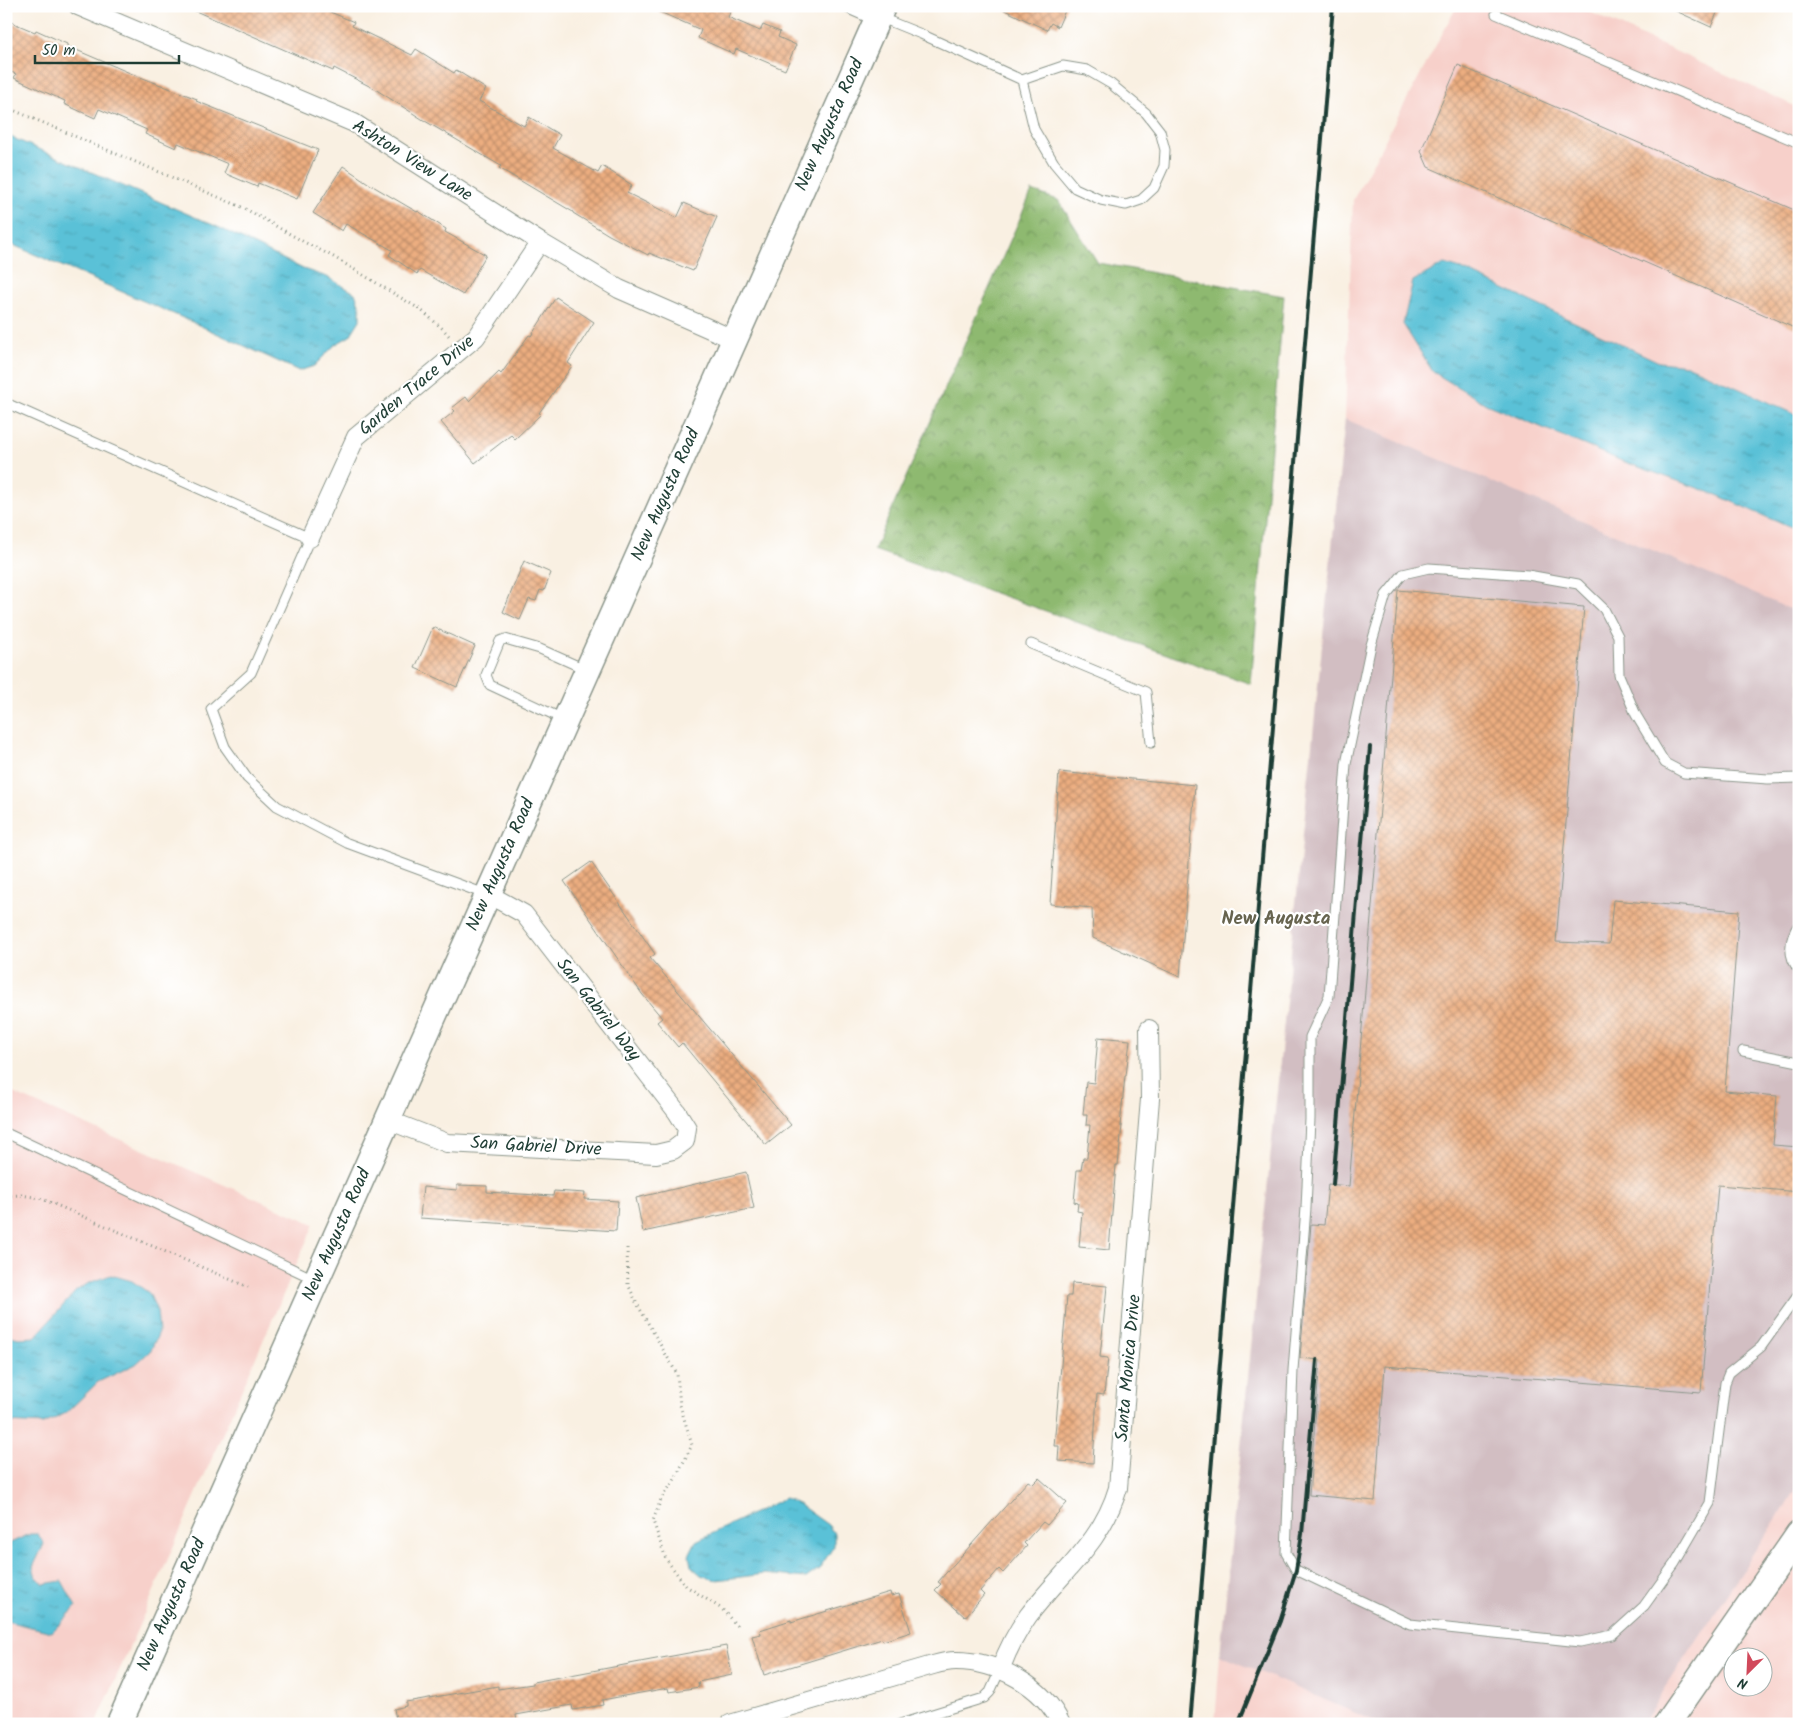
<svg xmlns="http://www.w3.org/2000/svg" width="1805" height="1730" font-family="Kalam,sans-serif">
	<defs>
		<pattern id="forest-crowns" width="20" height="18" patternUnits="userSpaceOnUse" patternTransform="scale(1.25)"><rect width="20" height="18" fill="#8eb970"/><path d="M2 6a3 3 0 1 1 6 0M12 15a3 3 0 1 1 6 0" fill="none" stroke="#73985d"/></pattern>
		<pattern id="water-ripples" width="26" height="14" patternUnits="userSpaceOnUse" patternTransform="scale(1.25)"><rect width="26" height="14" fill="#5ac1d7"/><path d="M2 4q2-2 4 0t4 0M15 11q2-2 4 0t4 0" fill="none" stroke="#4a9eaf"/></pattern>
		<pattern id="building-cross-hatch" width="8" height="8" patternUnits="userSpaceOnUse" patternTransform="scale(1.25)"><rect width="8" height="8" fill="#ecad80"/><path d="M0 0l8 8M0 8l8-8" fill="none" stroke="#bf8e6a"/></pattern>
	</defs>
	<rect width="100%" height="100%" fill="#fff"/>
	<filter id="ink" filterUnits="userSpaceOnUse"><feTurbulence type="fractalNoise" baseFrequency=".02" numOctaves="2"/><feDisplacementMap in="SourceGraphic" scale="10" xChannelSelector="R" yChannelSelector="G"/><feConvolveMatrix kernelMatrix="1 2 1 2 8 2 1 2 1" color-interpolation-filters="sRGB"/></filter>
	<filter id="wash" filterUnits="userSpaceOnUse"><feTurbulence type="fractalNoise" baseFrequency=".0096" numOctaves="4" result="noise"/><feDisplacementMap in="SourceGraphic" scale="20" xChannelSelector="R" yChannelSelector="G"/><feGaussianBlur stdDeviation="1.12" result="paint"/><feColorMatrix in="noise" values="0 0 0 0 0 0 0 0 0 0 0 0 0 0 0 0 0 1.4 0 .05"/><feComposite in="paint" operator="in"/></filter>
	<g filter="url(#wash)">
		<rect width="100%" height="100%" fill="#f9f0e2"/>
		<path fill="#f7d0ca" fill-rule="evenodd" d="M 1457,6 L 1577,6 L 1799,108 L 1799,1724 L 1215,1724 L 1220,1655 L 1345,419 L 1353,200 ZM 1732,1658 L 1762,1658 L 1762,1688 L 1732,1688 Z
			M 6,1090 L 314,1224 L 96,1724 L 6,1724 Z"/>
		<path fill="#d2bec2" d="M 1345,419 L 1799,613 L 1799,1484 L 1642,1724 L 1381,1724 L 1220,1655 Z"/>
		<path fill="url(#forest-crowns)" stroke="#567b52" d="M 1032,191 L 1058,200 L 1098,263 L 1284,296 L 1251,684 L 874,550 Z"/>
		<path fill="url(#water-ripples)" stroke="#3c7f86" d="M 6,135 L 220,228 L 303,269 L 327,277 L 355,293 L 360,307 L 360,320 L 350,336 L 336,344 L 314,366 L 299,371 L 190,321 L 6,242 Z
			M 1444,264 L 1464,270 L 1659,362 L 1687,365 L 1799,416 L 1799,530 L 1791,528 L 1717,495 L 1622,461 L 1486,404 L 1433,372 L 1403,324 L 1413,281 Z
			M 111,1275 L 132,1281 L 149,1293 L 157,1311 L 159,1332 L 151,1350 L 136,1364 L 98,1382 L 66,1413 L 44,1424 L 6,1422 L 6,1335 L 19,1338 L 35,1337 L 76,1291 L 89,1283 Z
			M 785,1498 L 800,1505 L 828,1525 L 834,1533 L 834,1546 L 819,1569 L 806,1578 L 765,1574 L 716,1580 L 701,1575 L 691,1566 L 689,1555 L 696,1541 Z
			M 30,1534 L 38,1534 L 44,1544 L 33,1567 L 36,1577 L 43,1584 L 62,1581 L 76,1607 L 52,1632 L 6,1621 L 6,1545 Z"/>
		<g id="blocks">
			<path fill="url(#building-cross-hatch)" d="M 184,6 L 316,6 L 354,22 L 352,26 L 412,55 L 416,49 L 454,73 L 456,70 L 486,89 L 479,101 L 524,126 L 529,117 L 560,135 L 553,148 L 598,173 L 602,166 L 632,185 L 627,193 L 677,218 L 684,203 L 717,217 L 693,271 L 649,253 L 648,255 L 609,235 L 573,213 L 573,212 L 499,168 L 501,166 L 425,121 L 375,89 L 334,68 L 333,71 Z
				M 646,6 L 733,6 L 728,17 L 760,31 L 763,25 L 780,32 L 778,37 L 796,45 L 785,70 L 736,49 L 734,54 L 698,38 L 701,30 Z
				M 996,6 L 1067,6 L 1058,27 L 1051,23 L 1047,30 Z
				M 1665,6 L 1720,6 L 1711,27 Z
				M 6,20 L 35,32 L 36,30 L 67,44 L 67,46 L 130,73 L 197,99 L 196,101 L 318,150 L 297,199 L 258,183 L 257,187 L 224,173 L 228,164 L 178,143 L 176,148 L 145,134 L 147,130 L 99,109 L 95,118 L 64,104 L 65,101 L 14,78 L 16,74 L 6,70 Z
				M 1458,65 L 1799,212 L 1799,330 L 1428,167 L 1421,151 Z
				M 343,166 L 371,185 L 417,212 L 418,211 L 446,229 L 445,232 L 486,255 L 463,295 L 420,270 L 417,274 L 389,255 L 392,250 L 346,224 L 342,231 L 313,213 Z
				M 556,297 L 594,322 L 568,363 L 572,366 L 539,413 L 541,414 L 515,439 L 511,435 L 475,463 L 441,422 L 455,411 L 452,408 L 466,397 L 469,401 L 499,372 L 501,374 L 529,335 L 531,336 Z
				M 524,561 L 551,573 L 544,591 L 540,590 L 536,601 L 529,599 L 520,620 L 503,612 Z
				M 1398,590 L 1584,607 L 1556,942 L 1609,944 L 1613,900 L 1739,911 L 1725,1091 L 1777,1096 L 1773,1145 L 1799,1147 L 1799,1192 L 1718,1185 L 1701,1392 L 1385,1366 L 1375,1501 L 1309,1495 L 1320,1360 L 1300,1358 L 1311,1224 L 1324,1225 L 1328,1184 L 1349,1186 Z
				M 433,627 L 475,646 L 457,687 L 415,668 Z
				M 1059,772 L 1195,785 L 1180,977 L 1093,938 L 1092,908 L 1050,904 Z
				M 591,862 L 655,954 L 650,958 L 791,1125 L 766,1145 L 682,1043 L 678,1047 L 657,1022 L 662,1018 L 642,994 L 564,881 Z
				M 1098,1037 L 1130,1040 L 1126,1076 L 1125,1076 L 1120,1126 L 1122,1126 L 1118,1165 L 1116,1165 L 1109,1250 L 1079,1247 L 1082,1212 L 1077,1211 L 1078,1203 L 1074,1202 L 1077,1170 L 1081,1170 L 1083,1158 L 1087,1158 L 1090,1125 L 1086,1125 L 1087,1115 L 1083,1115 L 1086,1082 L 1094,1083 Z
				M 746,1172 L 754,1208 L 643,1232 L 636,1198 Z
				M 457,1185 L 487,1186 L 487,1192 L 553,1196 L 554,1191 L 585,1193 L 584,1199 L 618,1201 L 616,1231 L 420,1218 L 423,1187 L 457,1190 Z
				M 1072,1283 L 1107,1286 L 1100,1357 L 1108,1358 L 1104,1395 L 1097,1394 L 1093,1463 L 1058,1461 L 1059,1446 L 1054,1446 L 1067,1296 L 1071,1296 Z
				M 1039,1478 L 1067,1503 L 1047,1525 L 1043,1522 L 1024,1543 L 1027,1546 L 1003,1573 L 999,1569 L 980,1591 L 984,1595 L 965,1617 L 935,1590 L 941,1584 L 938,1582 L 1028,1481 L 1033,1484 Z
				M 890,1592 L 891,1596 L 899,1594 L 911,1632 L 883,1641 L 882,1639 L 764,1675 L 752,1636 L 761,1634 L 760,1630 L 791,1620 L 791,1622 Z
				M 726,1646 L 732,1675 L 698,1682 L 699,1687 L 669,1692 L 668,1688 L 602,1700 L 603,1705 L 573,1710 L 572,1705 L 516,1715 L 517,1722 L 507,1724 L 397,1724 L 394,1709 L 406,1706 L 406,1702 L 498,1686 L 498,1689 L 533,1684 L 533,1682 Z"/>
		</g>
	</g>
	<g filter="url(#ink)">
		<use href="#blocks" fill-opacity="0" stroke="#8c968b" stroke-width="1"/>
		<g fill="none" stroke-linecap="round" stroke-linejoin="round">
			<g stroke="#8c968b" stroke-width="11">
				<path id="lane" d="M 1496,14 L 1799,143
					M 879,17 L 921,34 L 1022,80 L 1034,129 L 1054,163 L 1075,188 L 1101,200 L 1126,205 L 1141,200 L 1154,188 L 1164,166 L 1165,150 L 1160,131 L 1146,113 L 1111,84 L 1087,70 L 1063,66 L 1022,80
					M 6,403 L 310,538 L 251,673 L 211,709 L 225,747 L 247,778 L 277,806 L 347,843 L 485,894
					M 1031,644 L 1146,692 L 1151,743
					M 563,719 L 490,685 L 486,675 L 500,641 L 505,639 L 540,649 L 587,670
					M 1799,778 L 1768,779 L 1684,773 L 1665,763 L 1636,715 L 1619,675 L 1618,636 L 1604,609 L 1578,584 L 1528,575 L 1429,568 L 1403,574 L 1386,595 L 1371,645 L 1346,764 L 1329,996 L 1310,1037 L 1310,1119 L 1306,1208 L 1293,1370 L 1286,1553 L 1296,1570 L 1410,1624 L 1580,1642 L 1612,1635 L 1644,1606 L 1675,1563 L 1710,1503 L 1725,1383 L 1729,1373 L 1761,1347 L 1799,1294
					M 1799,924 C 1789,939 1787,956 1799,970
					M 1743,1051 L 1799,1062
					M 6,1133 L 314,1279
					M 900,1724 L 984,1698 L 990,1692 L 1000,1670"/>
			</g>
			<g stroke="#8c968b" stroke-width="20">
				<path id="street" d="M 78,6 L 354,123 L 540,242 L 619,289 L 735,340
					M 853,6 L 878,17
					M 310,538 L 356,437 L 476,337 L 540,242
					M 388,1120 L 447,1143 L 656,1154 L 673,1150 L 685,1141 L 687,1128 L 677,1112 L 524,914 L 488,894
					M 1000,1670 C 1007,1651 1016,1633 1028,1616 C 1061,1572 1102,1543 1118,1488 L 1150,1099 L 1149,1029
					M 730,1724 L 933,1665 C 940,1663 948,1661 956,1661 C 997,1661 1044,1686 1061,1724"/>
			</g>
			<g stroke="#8c968b" stroke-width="28">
				<path id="secondary" d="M 119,1724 L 883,6
					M 1667,1724 L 1799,1534"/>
			</g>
			<path stroke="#8c968b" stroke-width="3" stroke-dasharray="1 4" stroke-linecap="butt" d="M 6,107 L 244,208 L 304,242 L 332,256 L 421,310 L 443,329 L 449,336
				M 6,1196 L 21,1195 L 40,1198 L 248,1287
				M 627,1248 L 628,1284 L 636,1302 L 677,1374 L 680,1405 L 692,1445 L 675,1479 L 661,1499 L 653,1521 L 666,1559 L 686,1586 L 722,1609 L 737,1626"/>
			<use href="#lane" stroke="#fff" stroke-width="9"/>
			<use href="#street" stroke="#fff" stroke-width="18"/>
			<use href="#secondary" stroke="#fff" stroke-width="25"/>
			<path stroke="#1f3d34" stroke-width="4" d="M 1333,1184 L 1370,747
				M 1190,1724 L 1333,6
				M 1238,1724 L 1280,1621 L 1296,1570 L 1302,1534 L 1317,1360"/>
		</g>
	</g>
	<g text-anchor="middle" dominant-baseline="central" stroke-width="4.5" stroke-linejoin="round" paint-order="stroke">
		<g font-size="18" fill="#1f3d34" stroke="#fff">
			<text transform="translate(830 125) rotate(-66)">New Augusta Road</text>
			<text transform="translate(412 161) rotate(32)">Ashton View Lane</text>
			<text transform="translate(417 386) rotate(-40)">Garden Trace Drive</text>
			<text transform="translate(666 495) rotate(-66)">New Augusta Road</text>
			<text transform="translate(501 865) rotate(-66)">New Augusta Road</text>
			<text transform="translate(598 1010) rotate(52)">San Gabriel Way</text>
			<text transform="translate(536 1147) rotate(3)">San Gabriel Drive</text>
			<text transform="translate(337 1235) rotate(-66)">New Augusta Road</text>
			<text transform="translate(1129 1368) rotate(-85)">Santa Monica Drive</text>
			<text transform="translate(172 1605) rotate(-66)">New Augusta Road</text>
		</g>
		<g font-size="19" font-weight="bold" fill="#67644f" stroke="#fff">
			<text x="1276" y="919">New Augusta</text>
		</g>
	</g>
	<rect width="1805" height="1730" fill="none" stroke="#fff" stroke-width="25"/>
	<g transform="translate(1748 1672) rotate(204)"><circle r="24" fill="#ffffff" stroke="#a5b1ae"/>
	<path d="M0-4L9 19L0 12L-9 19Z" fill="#d1495b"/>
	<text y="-8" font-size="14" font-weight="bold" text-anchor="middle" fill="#1f3d34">N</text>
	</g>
	<path d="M35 55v8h144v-8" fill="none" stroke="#1f3d34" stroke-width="2.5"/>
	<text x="42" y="55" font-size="15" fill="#1f3d34" stroke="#ffffff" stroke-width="4" paint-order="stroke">50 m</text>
</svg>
